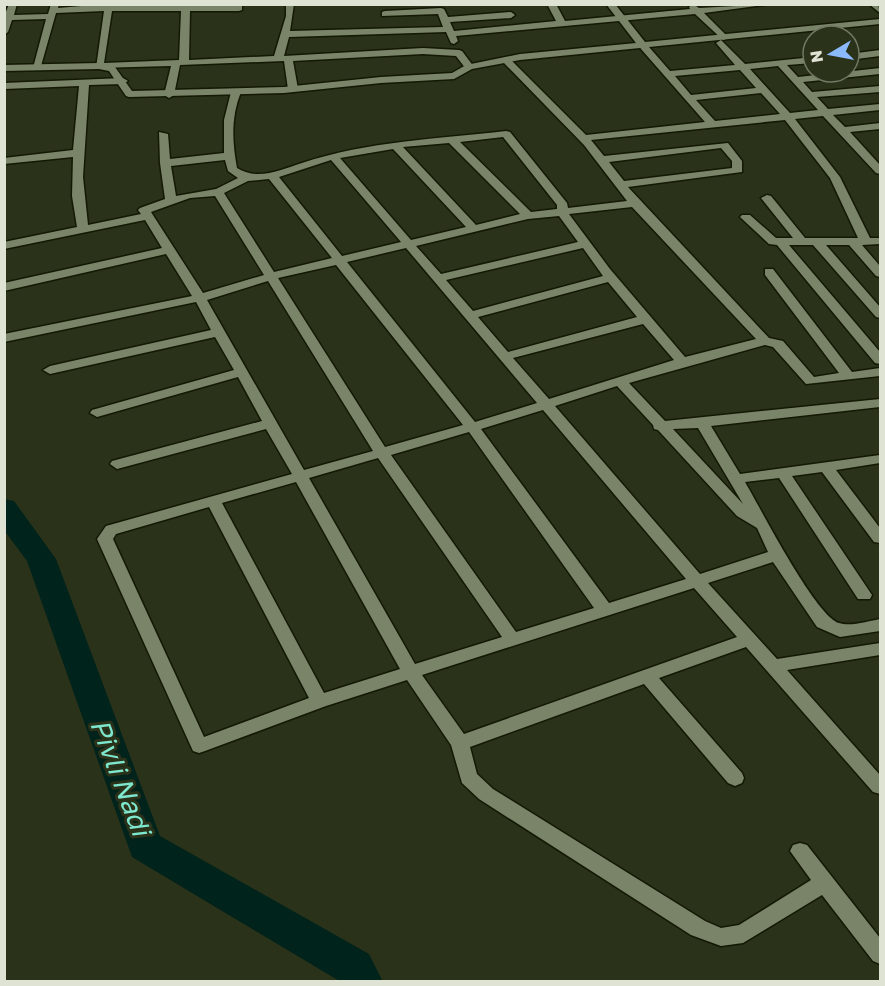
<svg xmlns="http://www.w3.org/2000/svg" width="885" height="986" font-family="'Golos Text',sans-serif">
	<rect width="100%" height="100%" fill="#2a321a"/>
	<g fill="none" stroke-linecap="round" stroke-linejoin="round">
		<path fill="#00231b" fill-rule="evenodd" d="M 4,499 L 14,501 L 56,559 L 160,836 L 369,954 L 383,982 L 341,982 L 132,857 L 27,561 L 4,530 Z"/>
		<g stroke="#131903" stroke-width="3">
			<path id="street" d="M 9,4 L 17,4 L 14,15 L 48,14 L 51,4 L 59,4 L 58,8 L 105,4 L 242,6 L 242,10 L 239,11 L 190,11 L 189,60 L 274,56 L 286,16 L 286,4 L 294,4 L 290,31 L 443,27 L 438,14 L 382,16 L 382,12 L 385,11 L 441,8 L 444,9 L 448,17 L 511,12 L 515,15 L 511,18 L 450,22 L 454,31 L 556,21 L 547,4 L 556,4 L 565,21 L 690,9 L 689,7 L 693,4 L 699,8 L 772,4 L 704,13 L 726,35 L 726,39 L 723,40 L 695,14 L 456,36 L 458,41 L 454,44 L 451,43 L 446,32 L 289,37 L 284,56 L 423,48 L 459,50 L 462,51 L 474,67 L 466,69 L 456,56 L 423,54 L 293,61 L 298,89 L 293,92 L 288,89 L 284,61 L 180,65 L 174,95 L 169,98 L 164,95 L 171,66 L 96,68 L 104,11 L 56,13 L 41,66 L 33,68 L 46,19 L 12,20 L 8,32 L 4,35 L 4,17 ZM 112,11 L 181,11 L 179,60 L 104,63 Z
				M 869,4 L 878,4 L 880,13 Z
				M 721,40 L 745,64 L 813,57 L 813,63 L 787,65 L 798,77 L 880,68 L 880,74 L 803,82 L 812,92 L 880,86 L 880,92 L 817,97 L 828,109 L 880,104 L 880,110 L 833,115 L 845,127 L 880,123 L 880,129 L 850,132 L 880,165 L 880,174 L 876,173 L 823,116 L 795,119 L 840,177 L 870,238 L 880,238 L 880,244 L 862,245 L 880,266 L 880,277 L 876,276 L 849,245 L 826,245 L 880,307 L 880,318 L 876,317 L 813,245 L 789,245 L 880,352 L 880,364 L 875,363 L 777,245 L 769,244 L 740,217 L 742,215 L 750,215 L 776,238 L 793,238 L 761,198 L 767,195 L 771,196 L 805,238 L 858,238 L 830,178 L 785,120 L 591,140 L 604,156 L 728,143 L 742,161 L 742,172 L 628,187 L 769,338 L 783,341 L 814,377 L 839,373 L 765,275 L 765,269 L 773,269 L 852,372 L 880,368 L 880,376 L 806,384 L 773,347 L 765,345 L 629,383 L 665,421 L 880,399 L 880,407 L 711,426 L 740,474 L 880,455 L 880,463 L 836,470 L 880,528 L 880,543 L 874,542 L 822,472 L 792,476 L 872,595 L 870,599 L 858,599 L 779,478 L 745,482 C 761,509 815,615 839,623 C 850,627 869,621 880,619 L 880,631 L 840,637 L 817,627 L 773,562 L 708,583 L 777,659 L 880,643 L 880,655 L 787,670 L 880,775 L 880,794 L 873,792 L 746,647 L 659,678 L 742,773 L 744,778 L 742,783 L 735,786 L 728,783 L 644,684 L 470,747 L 477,774 L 493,789 L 705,921 L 721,928 L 739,925 L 811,880 L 790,851 L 793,845 L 800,843 L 807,845 L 880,938 L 880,964 L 873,961 L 822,895 L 743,943 L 721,946 L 691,935 L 479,799 L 462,783 L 451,745 L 407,680 L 326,706 L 205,751 L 199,753 L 193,751 L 97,539 L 106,526 L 292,474 L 266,429 L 117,469 L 110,464 L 112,461 L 262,421 L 238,377 L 97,417 L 90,413 L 92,410 L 234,370 L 215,337 L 50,374 L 43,370 L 50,366 L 211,330 L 196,302 L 4,342 L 4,334 L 192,296 L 166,254 L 4,291 L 4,283 L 162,248 L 145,220 L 4,249 L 4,242 L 77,227 L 72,196 L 73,157 L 4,164 L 4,158 L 73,150 L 79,86 L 4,89 L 4,83 L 123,78 L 128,81 L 123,84 L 89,85 L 83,177 L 88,225 L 141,214 L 138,210 L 140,208 L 165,199 L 160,163 L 159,132 L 168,134 L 170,159 L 224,153 L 224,120 L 231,92 L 236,89 L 241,92 C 231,117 232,141 237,168 C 258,181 280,170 302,163 C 368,141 438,139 506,131 L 510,132 L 567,203 L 568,208 L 627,201 L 584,145 L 504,63 L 504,59 L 510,59 L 586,135 L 705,122 L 641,49 L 649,47 L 670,71 L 735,65 L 716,43 ZM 778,66 L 818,110 L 790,113 L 750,69 ZM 740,70 L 756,88 L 691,95 L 675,76 ZM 761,93 L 780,114 L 715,121 L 696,100 ZM 503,137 L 557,205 L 557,209 L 531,212 L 460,142 ZM 449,143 L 520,214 L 476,225 L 403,147 ZM 721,148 L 732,161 L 732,168 L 624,181 L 609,162 ZM 393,149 L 466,227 L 411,240 L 340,158 ZM 225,160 L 228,171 L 238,178 L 216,189 L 176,196 L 171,166 ZM 331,160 L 401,242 L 342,256 L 279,177 ZM 269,179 L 332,258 L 274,272 L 224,193 L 248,181 ZM 215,196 L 264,275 L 203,293 L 151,212 L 190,198 ZM 632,207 L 756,339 L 685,357 L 610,269 L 569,214 ZM 559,216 L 578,242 L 441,274 L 416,246 L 528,219 ZM 406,248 L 537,403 L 475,422 L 347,262 ZM 583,248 L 603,276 L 473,311 L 446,280 ZM 336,265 L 463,425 L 385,447 L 278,278 ZM 268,281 L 373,451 L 304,470 L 207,300 ZM 608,282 L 637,317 L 508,352 L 478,317 ZM 643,324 L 674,360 L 549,399 L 513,358 ZM 617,386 L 653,425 L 654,429 L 658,430 L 737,516 L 757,528 L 768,552 L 700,574 L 555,406 ZM 543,410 L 686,579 L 609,603 L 481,429 ZM 698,428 L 743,504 L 673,429 ZM 469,432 L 594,608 L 516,632 L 391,455 ZM 378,458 L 502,637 L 415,664 L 309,478 ZM 296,482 L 400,669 L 324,693 L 222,503 ZM 209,507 L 309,698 L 204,737 L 113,539 L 116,534 ZM 694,588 L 737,637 L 464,734 L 422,675 Z
				M 880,50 L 880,56 L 849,60 L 849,54 Z"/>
		</g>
		<g stroke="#131903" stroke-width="3">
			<path id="secondary" d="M 606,4 L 615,4 L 645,42 L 880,19 L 880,24 L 649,47 L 649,51 L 646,52 L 640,48 L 520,60 L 472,69 L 454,79 L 381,83 L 284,93 L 129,97 L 126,96 L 109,71 L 99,69 L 4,71 L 4,65 L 99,63 L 115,67 L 132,91 L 284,87 L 381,77 L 452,73 L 466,65 L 520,54 L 636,43 Z"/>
		</g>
		<use href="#street" fill="#7a8468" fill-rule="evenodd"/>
		<use href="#secondary" fill="#7a8468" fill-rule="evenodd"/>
	</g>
	<g text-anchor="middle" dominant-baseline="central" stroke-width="6" stroke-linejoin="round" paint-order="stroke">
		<g font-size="27" font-style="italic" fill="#7ee8cf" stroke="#2a321a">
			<text transform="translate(121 777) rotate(69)">Pivli Nadi</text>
		</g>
	</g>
	<rect width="885" height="986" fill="none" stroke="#dee3d4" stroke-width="12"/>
	<g transform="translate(831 54) rotate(260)"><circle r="28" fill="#2a321a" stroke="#727964" stroke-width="1.5"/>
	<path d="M0-4.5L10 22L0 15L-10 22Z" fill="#8abafc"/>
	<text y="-9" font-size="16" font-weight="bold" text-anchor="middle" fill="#dee3d4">N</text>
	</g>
</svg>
